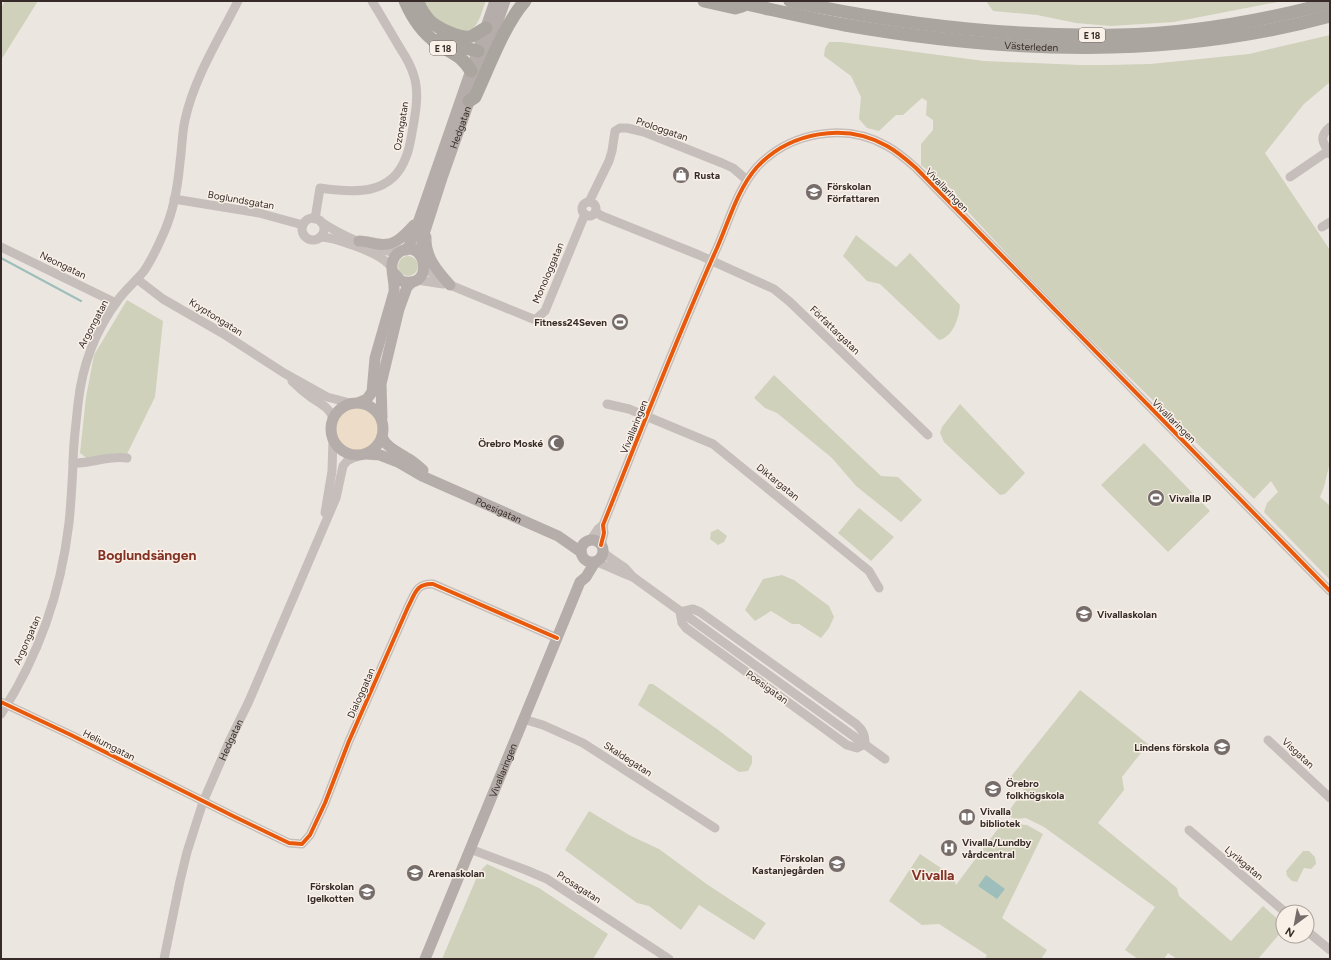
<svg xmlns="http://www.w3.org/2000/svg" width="1331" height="960" font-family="Figtree,sans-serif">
	<rect width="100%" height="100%" fill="#ece6e1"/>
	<path fill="#cfd1bb" d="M 5,1 L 38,1 L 1,60 L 1,8 Z
		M 425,1 L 486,1 C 482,9 481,20 474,27 C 465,37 443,25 435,17 C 430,13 428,7 425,1 Z
		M 986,1 L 1283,1 L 1174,22 L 1111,26 L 1076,23 L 1037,15 L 993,11 Z
		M 1330,35 L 1330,82 L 1304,104 L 1265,153 L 1330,250 L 1330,462 L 1324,487 L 1320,497 L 1330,506 L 1330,580 L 1264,512 L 1267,503 L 1278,492 L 1271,481 L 1254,499 L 1086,335 L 1010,257 L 962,205 L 955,192 L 921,165 L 921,144 L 933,130 L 933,120 L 926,115 L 927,101 L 922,98 L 903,115 L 896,115 L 879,131 L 867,128 L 859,119 L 861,97 L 851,76 L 824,56 L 825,48 L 829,42 L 841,42 L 984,61 L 1080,65 L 1107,65 L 1150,64 L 1249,54 Z
		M 856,235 L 896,267 L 910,253 L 960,305 C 959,318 953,337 939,340 L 880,284 L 867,281 L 843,256 Z
		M398 266a10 10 0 1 1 20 0a10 10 0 1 1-20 0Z
		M 127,300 L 163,321 L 155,397 L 127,454 L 116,453 L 88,459 L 80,453 L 86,397 L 94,355 Z
		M 774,375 L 881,476 L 898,477 L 922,500 L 901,522 L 856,486 L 832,458 L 777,413 L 765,408 L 754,398 Z
		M 960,404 L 1025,473 L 1005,494 L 1000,495 L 944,442 L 940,433 L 942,427 Z
		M 1144,443 L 1210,511 L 1168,552 L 1101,485 Z
		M 859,508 L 894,537 L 871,561 L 838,533 Z
		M 718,529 L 727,536 L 724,542 L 718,545 L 710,539 L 711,532 Z
		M 782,575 L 794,580 L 829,606 L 834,617 L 829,628 L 821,638 L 799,624 L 792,624 L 771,611 L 755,621 L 745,610 L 763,579 Z
		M 649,684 L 653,684 L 717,729 L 752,756 L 752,763 L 748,771 L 739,772 L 638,705 Z
		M 1080,690 L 1148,744 L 1122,777 L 1124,790 L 1098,823 L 1177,888 L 1179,896 L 1231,941 L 1263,906 L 1283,924 L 1283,930 L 1258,959 L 1177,959 L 1168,953 L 1164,959 L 1138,959 L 1125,950 L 1155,907 L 1044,827 L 1026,818 L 1015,819 L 1006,815 L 1024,790 L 1009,779 Z
		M 589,811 L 631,836 L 659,849 L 708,885 L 766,923 L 754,940 L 699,905 L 681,930 L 649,906 L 637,903 L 565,850 Z
		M 1003,822 L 1016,824 L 1027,825 L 1043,834 L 1002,918 L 1047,950 L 1041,959 L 985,959 L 987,955 L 939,924 L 922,925 L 889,901 L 920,854 L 953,876 L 956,885 Z
		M 1303,851 L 1309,851 L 1315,857 L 1316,864 L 1311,869 L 1304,868 L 1297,882 L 1292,881 L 1287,876 L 1286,871 Z
		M 487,864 L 539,888 L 608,934 L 593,959 L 442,959 L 479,872 Z"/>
	<path fill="#ecdcc8" d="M335 429a22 22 0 1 1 44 0a22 22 0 1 1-44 0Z"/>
	<path fill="#9ebebb" d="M 986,875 L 1005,889 L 997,899 L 978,886 Z"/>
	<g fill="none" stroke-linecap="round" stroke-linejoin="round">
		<path stroke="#9ebebb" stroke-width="2" d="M 1,258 L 81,301"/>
		<g stroke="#c5beba" stroke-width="9">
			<path d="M 1330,127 C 1318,137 1323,143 1330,154"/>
			<path d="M 1290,177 L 1328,151"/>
			<path d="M 174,199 L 259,213 L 303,225"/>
			<path d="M 589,202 L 609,161 L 612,151 L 615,131 L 620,128 L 627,128 L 644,132 L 722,163 L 733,168 L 747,180"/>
			<circle cx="589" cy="209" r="7"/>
			<path d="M 595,212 L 602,216 L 699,255 L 774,289 L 790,302 L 928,435"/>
			<circle cx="313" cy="229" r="11"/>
			<path d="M 315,219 L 320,188 C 354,193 392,196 406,157 C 410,148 411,137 413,127 C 416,111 419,92 414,76 C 411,66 406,57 400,48 C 391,33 382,17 372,1"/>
			<path d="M 321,222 C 339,234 378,253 399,252"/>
			<path d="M 1322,227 L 1330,222"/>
			<path d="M 320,237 C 334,237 375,252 385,261 C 388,263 390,265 392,268"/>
			<path d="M 1,247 L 116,303"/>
			<path d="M 424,265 L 434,276 L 450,285 L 533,319 L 536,319 L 545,311 L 585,214"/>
			<path d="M 137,279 L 163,299 L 222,333 L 284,373 L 327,397 L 350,403"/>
			<path d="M 417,280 L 443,284"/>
			<path d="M 292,381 C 298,387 305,393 312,398 C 321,404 328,407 333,417"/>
			<path d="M 607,404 L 629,409 L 713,444 L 869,571 L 879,588"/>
			<path d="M 73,463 C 91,464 108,455 127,458"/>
			<path d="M 325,513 L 332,471 L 333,439"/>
			<path d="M 590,541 L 598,529 L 603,525"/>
			<path d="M 601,545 L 604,533 L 603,525 C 640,433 676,339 717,248 C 729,221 737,190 757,167 C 790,132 845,122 887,146 C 898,152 907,160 916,168 L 1330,591"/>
			<path d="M 603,552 L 609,557 L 625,568 L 633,577 L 885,759"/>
			<path d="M 596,562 C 609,566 620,573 633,577"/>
			<path d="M 693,609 L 700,612 L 856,724 C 863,730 865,735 865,744 L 857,748 L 847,745 L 686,628 L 682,623 L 680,612 Z"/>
			<path d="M 1,702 L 71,735 L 235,817 L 289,843 L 302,844 L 310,835 L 325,803 L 349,741 L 408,607 C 415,594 416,583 433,584 L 557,638"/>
			<path d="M 1,714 C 39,656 61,591 69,523 C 71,504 72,484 73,465 C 73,445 76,424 78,404 C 82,366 95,331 118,300 C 126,289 136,281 144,271 C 153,258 159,244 165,230 C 174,209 178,185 180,162 C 182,148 182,133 185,120 C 194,78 219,39 238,1"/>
			<path d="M 523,719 L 543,725 L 583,743 L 715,828"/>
			<path d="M 1268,740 L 1330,798"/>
			<path d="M 1189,830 L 1285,912"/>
			<path d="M 470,849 L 526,870 L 547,879 L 669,959"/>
			<path d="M 1307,931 L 1330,950"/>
			<path id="s1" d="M 164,959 L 180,881 L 187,852 L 203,802 L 229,742 L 249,701 L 336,498 L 343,466 L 347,461 L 353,458 L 362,455"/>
		</g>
		<g stroke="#b5ada9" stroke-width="11">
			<path d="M 426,237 C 425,257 438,272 450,285"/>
			<path d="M 359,241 C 366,241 371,243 378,244 C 394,247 404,236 414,225"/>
			<path d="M 406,250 L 410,244 L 419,220 L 495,1"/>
			<path id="s2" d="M 420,255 L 423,237 L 442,178 L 505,1"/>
			<path d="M 360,402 L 367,399 L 372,392 L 375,358 L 394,292 C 395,282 391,273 392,264 C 393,258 396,254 401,251 C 427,238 435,291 401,281 L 393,272"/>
			<circle cx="357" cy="429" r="26"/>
			<path d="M 382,418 L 381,384 L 399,309 L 407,287 L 412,282"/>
			<path d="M 382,437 C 387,448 398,452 407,458 C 413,461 418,466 423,470"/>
			<path id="s3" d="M 366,454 L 380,455 L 398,462 L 422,476 L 558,536 L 581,552"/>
			<circle cx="592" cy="551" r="11"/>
			<path id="s4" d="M 425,959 L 580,582 L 586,577 L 595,562"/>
		</g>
		<g stroke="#aba5a0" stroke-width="13">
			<path d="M 405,1 C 412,17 422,33 437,43 C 451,54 461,54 471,71"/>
			<path d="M 418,1 C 420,8 424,14 429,20 C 437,28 461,40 472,36 C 477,34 481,30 486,28"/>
			<path d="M 704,1 L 735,8 L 742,6"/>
			<path id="s5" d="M 732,1 C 770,9 807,18 845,25 C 1008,53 1169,60 1330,16"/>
			<path d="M 790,1 C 897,24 1009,37 1118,35 C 1189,34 1261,21 1330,3"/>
			<path d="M 442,37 L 465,48 L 478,51"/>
			<path d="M 469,101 L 475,97 C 489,67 504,25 525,1"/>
		</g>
		<g stroke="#f9f0e8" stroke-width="6">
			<path id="cycleway" d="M 601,545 L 604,533 L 603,525 C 640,433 676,339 717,248 C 729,221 737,190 757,167 C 790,132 845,122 887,146 C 898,152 907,160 916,168 L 1330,591
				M 1,702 L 71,735 L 235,817 L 289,843 L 302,844 L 310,835 L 325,803 L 349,741 L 408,607 C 415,594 416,583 433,584 L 557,638"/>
		</g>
		<use href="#cycleway" stroke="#e8590c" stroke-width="4"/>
	</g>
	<defs>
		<g id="shop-disc" transform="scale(0.9)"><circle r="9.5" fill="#766c69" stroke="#f9f0e8"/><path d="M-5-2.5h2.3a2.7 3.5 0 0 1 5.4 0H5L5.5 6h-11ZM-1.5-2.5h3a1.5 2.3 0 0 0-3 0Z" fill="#fff"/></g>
		<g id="school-disc" transform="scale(0.9)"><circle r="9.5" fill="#766c69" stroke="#f9f0e8"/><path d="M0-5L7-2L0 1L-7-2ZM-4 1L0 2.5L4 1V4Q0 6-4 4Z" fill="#fff"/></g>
		<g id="stadium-disc" transform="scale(0.9)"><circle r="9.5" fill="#766c69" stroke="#f9f0e8"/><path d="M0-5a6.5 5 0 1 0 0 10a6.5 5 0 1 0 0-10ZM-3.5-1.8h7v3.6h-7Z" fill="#fff"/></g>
		<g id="mosque-disc" transform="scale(0.9)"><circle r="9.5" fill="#766c69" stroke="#f9f0e8"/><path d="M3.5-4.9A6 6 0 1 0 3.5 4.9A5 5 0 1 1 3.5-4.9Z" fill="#fff"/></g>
		<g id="university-disc" transform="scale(0.9)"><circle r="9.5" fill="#766c69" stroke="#f9f0e8"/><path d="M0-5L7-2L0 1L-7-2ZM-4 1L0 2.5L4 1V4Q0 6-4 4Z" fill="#fff"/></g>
		<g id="library-disc" transform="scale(0.9)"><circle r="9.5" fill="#766c69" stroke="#f9f0e8"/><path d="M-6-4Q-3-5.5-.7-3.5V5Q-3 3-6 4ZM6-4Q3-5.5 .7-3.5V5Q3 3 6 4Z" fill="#fff"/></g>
		<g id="hospital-disc" transform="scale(0.9)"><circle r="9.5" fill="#766c69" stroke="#f9f0e8"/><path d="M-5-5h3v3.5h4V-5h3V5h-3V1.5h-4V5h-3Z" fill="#fff"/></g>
	</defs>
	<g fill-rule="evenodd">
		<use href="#shop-disc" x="681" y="175"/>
		<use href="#school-disc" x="814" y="192"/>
		<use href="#stadium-disc" x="620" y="322"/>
		<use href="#mosque-disc" x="556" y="443"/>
		<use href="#stadium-disc" x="1156" y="498"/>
		<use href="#school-disc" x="1084" y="614"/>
		<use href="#school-disc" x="1222" y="747"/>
		<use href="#university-disc" x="993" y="789"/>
		<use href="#library-disc" x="967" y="817"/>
		<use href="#hospital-disc" x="949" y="848"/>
		<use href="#school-disc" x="837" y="864"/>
		<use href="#school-disc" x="415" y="873"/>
		<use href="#school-disc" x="367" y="892"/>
	</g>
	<g text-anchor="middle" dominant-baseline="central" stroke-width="3" stroke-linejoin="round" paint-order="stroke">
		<g fill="#f9f0e8" stroke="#706662" stroke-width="1">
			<rect x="1079" y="28" width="26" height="14" rx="3"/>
			<rect x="430" y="41" width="26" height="14" rx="3"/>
		</g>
		<g font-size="9" font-weight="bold" fill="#362b28">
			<text x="1092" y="35">E 18</text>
			<text x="443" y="48">E 18</text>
		</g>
		<g font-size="10" fill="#362b28" stroke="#f9f0e8">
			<text stroke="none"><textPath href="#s5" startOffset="303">Västerleden</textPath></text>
			<text transform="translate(401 126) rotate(-81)">Ozongatan</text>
			<text stroke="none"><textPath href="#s2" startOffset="134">Hedgatan</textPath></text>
			<text transform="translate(662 129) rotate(19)">Prologgatan</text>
			<text transform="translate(947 190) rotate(46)">Vivallaringen</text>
			<text transform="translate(241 200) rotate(10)">Boglundsgatan</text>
			<text transform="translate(63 265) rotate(26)">Neongatan</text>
			<text transform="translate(548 273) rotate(-67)">Monologgatan</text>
			<text transform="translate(216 317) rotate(32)">Kryptongatan</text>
			<text transform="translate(93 324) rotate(-62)">Argongatan</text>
			<text transform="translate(835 330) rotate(44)">Författargatan</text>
			<text transform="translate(1174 421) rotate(45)">Vivallaringen</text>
			<text transform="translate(634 427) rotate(-68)">Vivallaringen</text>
			<text transform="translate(778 482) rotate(39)">Diktargatan</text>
			<text stroke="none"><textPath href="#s3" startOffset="145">Poesigatan</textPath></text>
			<text transform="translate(27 640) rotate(-66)">Argongatan</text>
			<text transform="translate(767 687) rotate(36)">Poesigatan</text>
			<text transform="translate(361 693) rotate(-66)">Dialoggatan</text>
			<text stroke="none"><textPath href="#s1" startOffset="230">Hedgatan</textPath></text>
			<text transform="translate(109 745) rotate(27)">Heliumgatan</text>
			<text transform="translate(1298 753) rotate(43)">Visgatan</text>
			<text transform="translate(628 759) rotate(33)">Skaldegatan</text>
			<text stroke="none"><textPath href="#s4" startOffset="204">Vivallaringen</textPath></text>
			<text transform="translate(1244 863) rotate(40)">Lyrikgatan</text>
			<text transform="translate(579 887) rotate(33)">Prosagatan</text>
		</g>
		<g font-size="10" font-weight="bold" fill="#362b28" stroke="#f9f0e8" text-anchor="start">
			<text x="694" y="175">Rusta</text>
			<text x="827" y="186">Förskolan<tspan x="827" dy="12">Författaren</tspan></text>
			<text x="607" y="322" text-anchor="end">Fitness24Seven</text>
			<text x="543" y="443" text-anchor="end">Örebro Moské</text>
			<text x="1169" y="498">Vivalla IP</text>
			<text x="1097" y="614">Vivallaskolan</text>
			<text x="1209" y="747" text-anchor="end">Lindens förskola</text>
			<text x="1006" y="783">Örebro<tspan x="1006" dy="12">folkhögskola</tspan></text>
			<text x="980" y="811">Vivalla<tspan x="980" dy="12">bibliotek</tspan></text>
			<text x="962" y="842">Vivalla/Lundby<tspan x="962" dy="12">vårdcentral</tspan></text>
			<text x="824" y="858" text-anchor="end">Förskolan<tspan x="824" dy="12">Kastanjegården</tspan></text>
			<text x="428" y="873">Arenaskolan</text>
			<text x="354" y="886" text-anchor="end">Förskolan<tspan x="354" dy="12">Igelkotten</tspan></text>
		</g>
		<g font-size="14" font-weight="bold" fill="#833224" stroke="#f9f0e8">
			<text x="147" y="555">Boglundsängen</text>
			<text x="933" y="875">Vivalla</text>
		</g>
	</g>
	<rect width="1331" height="960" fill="none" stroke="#362b28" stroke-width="4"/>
	<g transform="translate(1295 924) rotate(212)"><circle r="19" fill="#f9f0e8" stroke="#aba19b"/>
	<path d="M0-3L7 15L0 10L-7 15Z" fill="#766c69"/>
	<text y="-6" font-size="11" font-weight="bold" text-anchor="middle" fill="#362b28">N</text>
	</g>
</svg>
